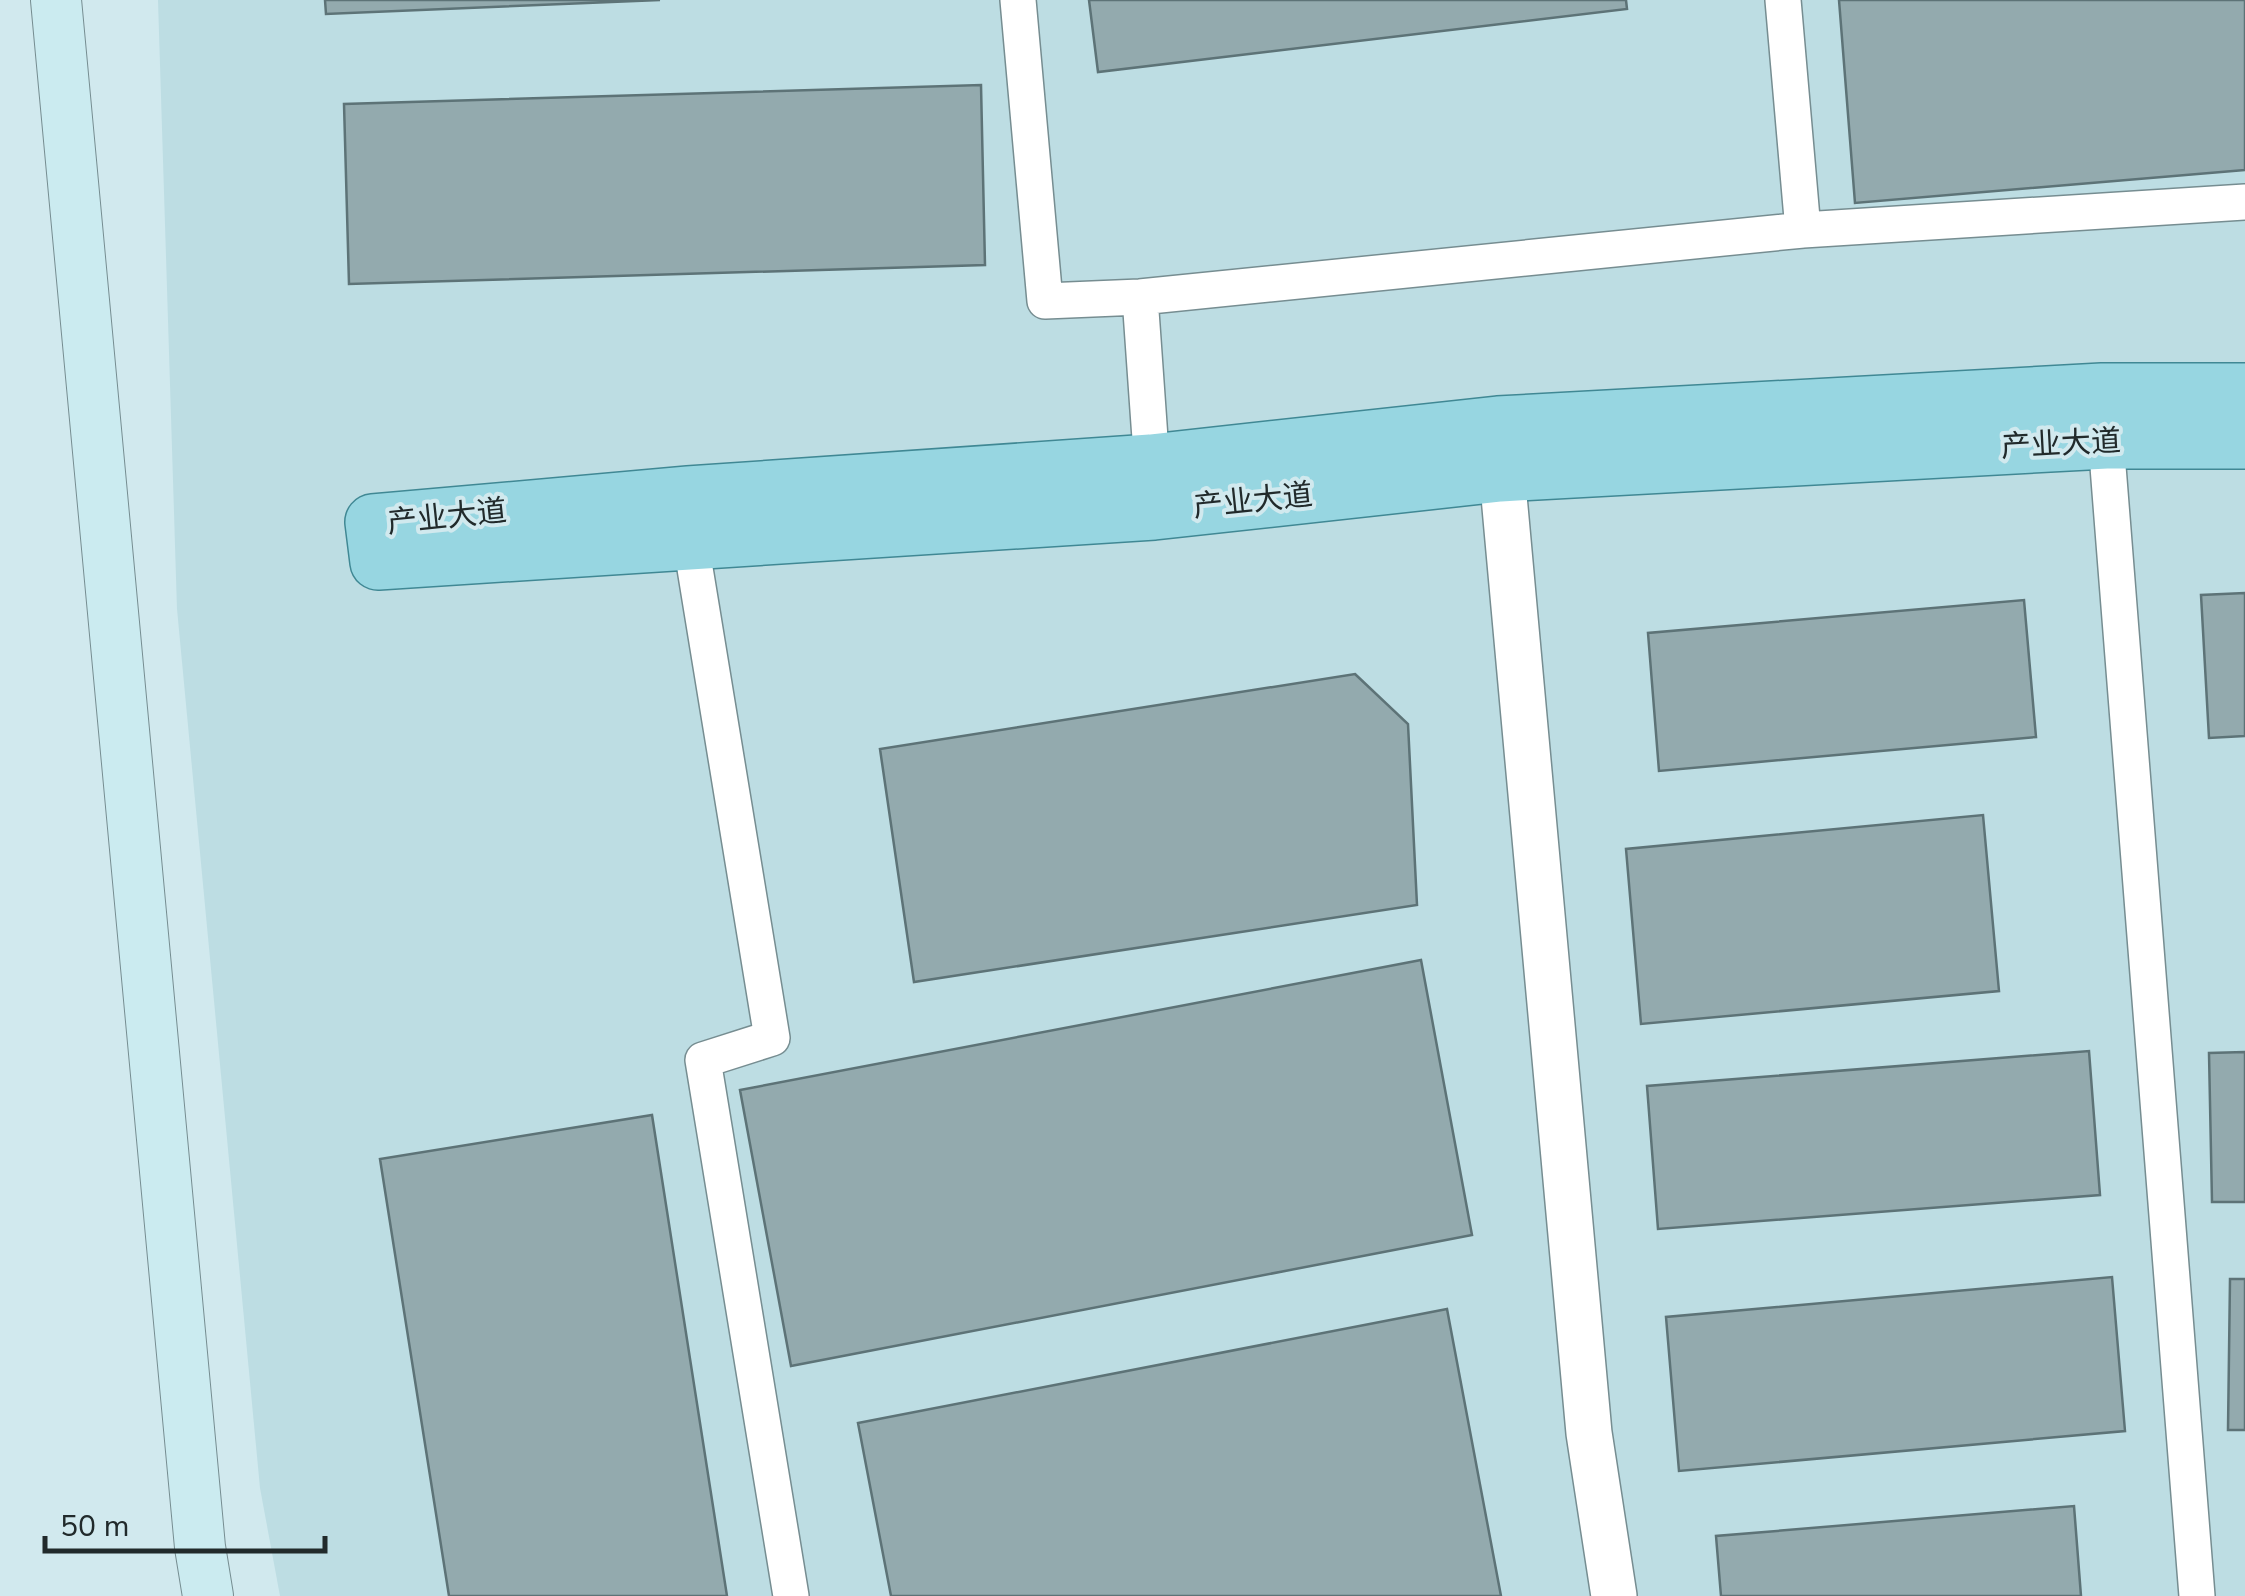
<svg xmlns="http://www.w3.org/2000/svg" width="2245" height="1596" font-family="'Nunito Sans','Noto Sans SC',sans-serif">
	<rect width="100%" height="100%" fill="#d1e9ee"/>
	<path fill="#bddde3" d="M 158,0 L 2245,0 L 2245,1596 L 280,1596 L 260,1488 L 177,609 Z"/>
	<path fill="#93aaae" stroke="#5d7377" stroke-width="2.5" d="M 325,0 L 660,0 L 326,14 Z
		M 1089,0 L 1626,0 L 1627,9 L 1098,72 Z
		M 1839,0 L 2245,0 L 2245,170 L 1855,203 Z
		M 981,85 L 985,265 L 349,284 L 344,104 Z
		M 2245,593 L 2245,736 L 2209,738 L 2201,595 Z
		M 2024,600 L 2036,737 L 1659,771 L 1648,633 Z
		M 1355,674 L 1408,724 L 1417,905 L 914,982 L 880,749 Z
		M 1983,815 L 1999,991 L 1641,1024 L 1626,849 Z
		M 1421,960 L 1472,1235 L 791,1366 L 740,1090 Z
		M 2089,1051 L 2100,1195 L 1658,1229 L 1647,1086 Z
		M 2245,1052 L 2245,1202 L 2212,1202 L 2209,1053 Z
		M 652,1115 L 727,1596 L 449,1596 L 380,1159 Z
		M 2112,1277 L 2125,1431 L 1679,1471 L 1666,1317 Z
		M 2230,1279 L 2245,1279 L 2245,1430 L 2228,1430 Z
		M 1447,1309 L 1501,1596 L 891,1596 L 858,1423 Z
		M 2074,1506 L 2081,1596 L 1721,1596 L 1716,1536 Z"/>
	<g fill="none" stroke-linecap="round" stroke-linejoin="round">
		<g stroke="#768d91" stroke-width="38">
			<path id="minor" d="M 1018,0 L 1045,301 L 1140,297 L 1803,230 L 2245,202
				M 1783,0 L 1803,230
				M 1140,297 L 1153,481
				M 2106,441 L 2197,1596
				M 691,544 L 772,1038 L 703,1060 L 791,1596"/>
		</g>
		<g stroke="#768d91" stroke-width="48">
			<path id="tertiary" d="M 1499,441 L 1589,1433 L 1614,1596"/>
		</g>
		<g stroke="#768d91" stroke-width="52">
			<path id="secondary" d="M 56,0 L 200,1547 L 208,1596"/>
		</g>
		<g stroke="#408894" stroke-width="58">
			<path id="primary" d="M 2245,391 L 2102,391 L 1498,424 L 1151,462 L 688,494 L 373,522 L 378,562 L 1154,512 L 1500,474 L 2106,441 L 2245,441"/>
		</g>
		<use href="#minor" stroke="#fff" stroke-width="35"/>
		<use href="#tertiary" stroke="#fff" stroke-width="45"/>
		<use href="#secondary" stroke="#cbebf0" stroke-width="50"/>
		<use href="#primary" stroke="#97d6e1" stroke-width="55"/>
	</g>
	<g text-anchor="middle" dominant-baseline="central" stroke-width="8" stroke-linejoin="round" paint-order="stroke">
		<g font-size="30" fill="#212a2b" stroke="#d1e9ee">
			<text transform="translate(2061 444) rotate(-3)">产业大道</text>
			<text transform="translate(1253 501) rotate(-6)">产业大道</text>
			<text transform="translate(447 517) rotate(-6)">产业大道</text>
		</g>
	</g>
	<path d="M45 1536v15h280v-15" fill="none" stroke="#212a2b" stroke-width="5"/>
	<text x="60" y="1536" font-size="30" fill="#212a2b" stroke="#d1e9ee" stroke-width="8" paint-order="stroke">50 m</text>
</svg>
